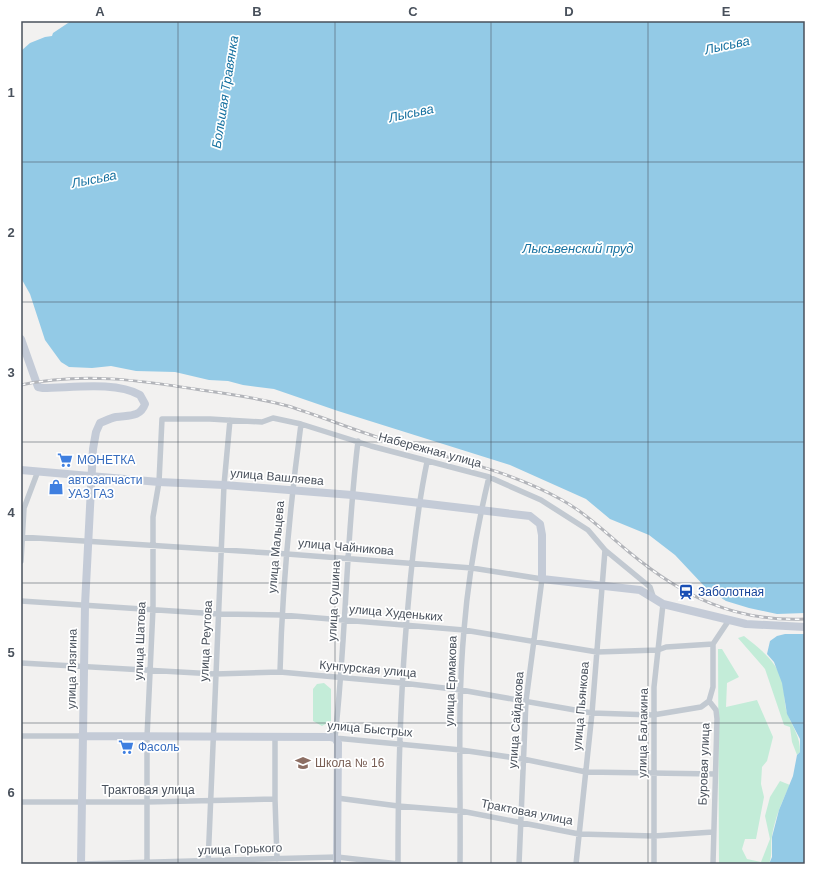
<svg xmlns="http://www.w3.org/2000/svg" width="826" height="885" font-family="Arial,sans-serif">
	<rect width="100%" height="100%" fill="#f2f1f0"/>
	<path fill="#c3ecd8" d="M 744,636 C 761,650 778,661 783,685 C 785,695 784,706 788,715 C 794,730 800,736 800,752 L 797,755 L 792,742 L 790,727 L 784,725 L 765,669 L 738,638 Z
		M 718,649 L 722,649 L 739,677 L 727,683 L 726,707 L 757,700 L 773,737 L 767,761 L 762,767 L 761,784 L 764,797 L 756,839 L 745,839 L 742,849 L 747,859 L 761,862 L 770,839 L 765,816 L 770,797 L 780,781 L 790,785 C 782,801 775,818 772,836 C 770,846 773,854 769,864 L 719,864 Z
		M 324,683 L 331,689 L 331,721 L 322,726 L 313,721 L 313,689 L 317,684 Z"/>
	<path fill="#93cae6" d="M 71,21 L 805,21 L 805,613 L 777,614 L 749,608 L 726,601 L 706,588 L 675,555 L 649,535 L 610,519 L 586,499 L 510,465 L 338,411 L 274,389 L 243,385 L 228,381 L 209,380 L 175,372 L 136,371 L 111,366 L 92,368 L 69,367 L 61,362 L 45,340 L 30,294 L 21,278 L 21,51 L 30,43 L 45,37 L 52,36 L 53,33 Z
		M 785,634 L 805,634 L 805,864 L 769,864 L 772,857 L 772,837 L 779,810 L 793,776 L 797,755 L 800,752 L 800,739 L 787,714 L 782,683 L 774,662 L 767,654 L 770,641 L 777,636 Z"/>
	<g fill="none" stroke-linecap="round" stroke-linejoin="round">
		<path stroke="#c2c9d1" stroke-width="5.5" d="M 358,441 C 346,540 346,640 335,738 L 461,750 L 523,759 L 586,772 L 715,774
			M 21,537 L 287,554 L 472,568 L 542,579 L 526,701 L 519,864
			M 21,561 L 24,508 L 38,471
			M 21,601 L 218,614 L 282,615 L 464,630 L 597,652 L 658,650 L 666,647 L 713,644 L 729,620
			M 21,663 L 215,674 L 280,672 L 402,683 L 461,690 L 592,713 L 653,715 L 701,707 L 709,701
			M 280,672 C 282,589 290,506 301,424
			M 21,736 L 82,736
			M 275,737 L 275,799 L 277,859
			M 337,798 L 398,806 L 461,811 L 579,834 L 654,836 L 713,832
			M 21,802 L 147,802 L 275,799
			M 82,864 L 337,857 L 399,864
			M 147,864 L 147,737 L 153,608 L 153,517 L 159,482 L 162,419 L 210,419 L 262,422 L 273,418 L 301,424 L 371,446 L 489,477 L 541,500 L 588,530 L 605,550 L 650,587 L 653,596
			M 208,864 L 224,485 L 230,420
			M 398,864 C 398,778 400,692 408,606 C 412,558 417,510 427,462
			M 460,864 C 461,786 457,707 464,630 C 468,579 477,527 489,477
			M 576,864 L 592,713 L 605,550
			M 654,864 L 654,687 L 663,604
			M 713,864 L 717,719 L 716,710 L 709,701 L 713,687 L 713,644"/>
		<path stroke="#c4cbd7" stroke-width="8" d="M 21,339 L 38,387 L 43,388 C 71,388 115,381 140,395 L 145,404 C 140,418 128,415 116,417 C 111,418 105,421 100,423 L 96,432 L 93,449 L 85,605 L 81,864
			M 21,470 L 159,482 L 224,485 L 352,495 L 530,516 L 540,524 L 542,535 L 542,579 L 640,590 L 663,604 L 746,624 L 805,627
			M 82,736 L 331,737 L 335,738 L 338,743 L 337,864"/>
		<g stroke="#b3b5ba" stroke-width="3">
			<path id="rail" d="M 21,385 C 82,372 140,380 201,390 C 230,394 259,398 288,406 C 320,416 351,429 383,439 C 444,457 507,469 562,500 C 587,514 607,534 629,552 C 682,596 734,622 805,619"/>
		</g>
		<use href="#rail" stroke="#fff" stroke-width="1.5" stroke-dasharray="4.5" stroke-linecap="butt"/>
	</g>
	<path fill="none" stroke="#49515c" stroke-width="1" stroke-opacity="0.55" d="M 178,21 L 178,864M 335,21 L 335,864M 491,21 L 491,864M 648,21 L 648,864M 21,162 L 805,162M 21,302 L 805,302M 21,442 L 805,442M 21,583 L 805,583M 21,723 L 805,723"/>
	<defs>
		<g id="supermarket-bare" transform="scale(1.2)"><path d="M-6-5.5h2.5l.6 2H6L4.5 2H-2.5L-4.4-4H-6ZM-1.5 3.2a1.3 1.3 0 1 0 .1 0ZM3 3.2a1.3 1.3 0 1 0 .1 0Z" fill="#3f7fe0" stroke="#fff" stroke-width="2.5" paint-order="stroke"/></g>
		<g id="shop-bare" transform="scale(1.2)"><path d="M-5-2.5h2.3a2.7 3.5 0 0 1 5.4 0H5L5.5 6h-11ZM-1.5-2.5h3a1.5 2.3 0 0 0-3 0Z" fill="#3f7fe0" stroke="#fff" stroke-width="2.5" paint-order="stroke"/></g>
		<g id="station-bare" transform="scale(1.2)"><path d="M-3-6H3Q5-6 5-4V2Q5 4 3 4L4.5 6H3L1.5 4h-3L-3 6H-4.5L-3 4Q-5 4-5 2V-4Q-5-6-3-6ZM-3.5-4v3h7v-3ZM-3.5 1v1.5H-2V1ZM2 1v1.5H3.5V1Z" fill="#1a4fb4" stroke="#fff" stroke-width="2.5" paint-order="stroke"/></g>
		<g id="school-bare" transform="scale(1.2)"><path d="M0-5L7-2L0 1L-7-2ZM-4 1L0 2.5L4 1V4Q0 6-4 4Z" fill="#8d6e63" stroke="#fff" stroke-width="2.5" paint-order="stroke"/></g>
	</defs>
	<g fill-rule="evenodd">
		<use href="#supermarket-bare" x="65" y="460"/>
		<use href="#shop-bare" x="56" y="487"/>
		<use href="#station-bare" x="686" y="592"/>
		<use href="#supermarket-bare" x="126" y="747"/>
		<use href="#school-bare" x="303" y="763"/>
	</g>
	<g text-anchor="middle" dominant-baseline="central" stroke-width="3.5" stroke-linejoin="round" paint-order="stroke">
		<g font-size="12" fill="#49515c" stroke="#fff">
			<text transform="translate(430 450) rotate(15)">Набережная улица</text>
			<text transform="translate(277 477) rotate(5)">улица Вашляева</text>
			<text transform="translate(276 547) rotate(-85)">улица Мальцева</text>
			<text transform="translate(346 547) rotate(5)">улица Чайникова</text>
			<text transform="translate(334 601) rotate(-87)">улица Сушина</text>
			<text transform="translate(396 613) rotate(5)">улица Худеньких</text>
			<text transform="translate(140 641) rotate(-88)">улица Шатова</text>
			<text transform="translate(206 641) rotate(-87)">улица Реутова</text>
			<text transform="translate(72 669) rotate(-89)">улица Лязгина</text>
			<text transform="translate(368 669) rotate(5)">Кунгурская улица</text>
			<text transform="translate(451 681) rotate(-88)">улица Ермакова</text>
			<text transform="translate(581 706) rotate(-85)">улица Пьянкова</text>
			<text transform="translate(516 720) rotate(-86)">улица Сайдакова</text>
			<text transform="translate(370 729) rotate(5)">улица Быстрых</text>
			<text transform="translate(643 733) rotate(-89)">улица Балакина</text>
			<text transform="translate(704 764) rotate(-88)">Буровая улица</text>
			<text x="148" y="790">Трактовая улица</text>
			<text transform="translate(527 812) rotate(11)">Трактовая улица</text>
			<text transform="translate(240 849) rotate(-2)">улица Горького</text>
		</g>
		<g font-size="12" fill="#366cbe" stroke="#fff" text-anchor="start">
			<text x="77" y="460">МОНЕТКА</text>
			<text x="68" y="480">автозапчасти<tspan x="68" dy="14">УАЗ ГАЗ</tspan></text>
			<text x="138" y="747">Фасоль</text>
		</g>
		<g font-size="12" fill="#164399" stroke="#fff" text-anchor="start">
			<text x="698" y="592">Заболотная</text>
		</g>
		<g font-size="12" fill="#785e54" stroke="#fff" text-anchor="start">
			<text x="315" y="763">Школа № 16</text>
		</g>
		<g font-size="13" font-style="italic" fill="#1772a1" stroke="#fff">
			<text transform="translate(727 45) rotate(-12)">Лысьва</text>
			<text transform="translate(225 92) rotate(-81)">Большая Травянка</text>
			<text transform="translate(411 113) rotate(-12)">Лысьва</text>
			<text transform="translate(94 179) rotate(-11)">Лысьва</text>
			<text x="578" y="248">Лысьвенский пруд</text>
		</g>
	</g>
	<rect width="826" height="885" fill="none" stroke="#ffffff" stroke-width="44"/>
	<rect x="22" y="22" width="782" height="841" fill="none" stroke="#49515c" stroke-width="1.5"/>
	<g font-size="13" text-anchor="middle" font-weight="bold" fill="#49515c">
		<text x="100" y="16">A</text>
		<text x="257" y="16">B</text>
		<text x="413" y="16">C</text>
		<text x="569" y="16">D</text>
		<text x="726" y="16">E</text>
		<text x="11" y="97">1</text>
		<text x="11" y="237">2</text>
		<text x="11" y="377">3</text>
		<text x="11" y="517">4</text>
		<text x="11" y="657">5</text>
		<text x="11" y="797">6</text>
	</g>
</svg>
